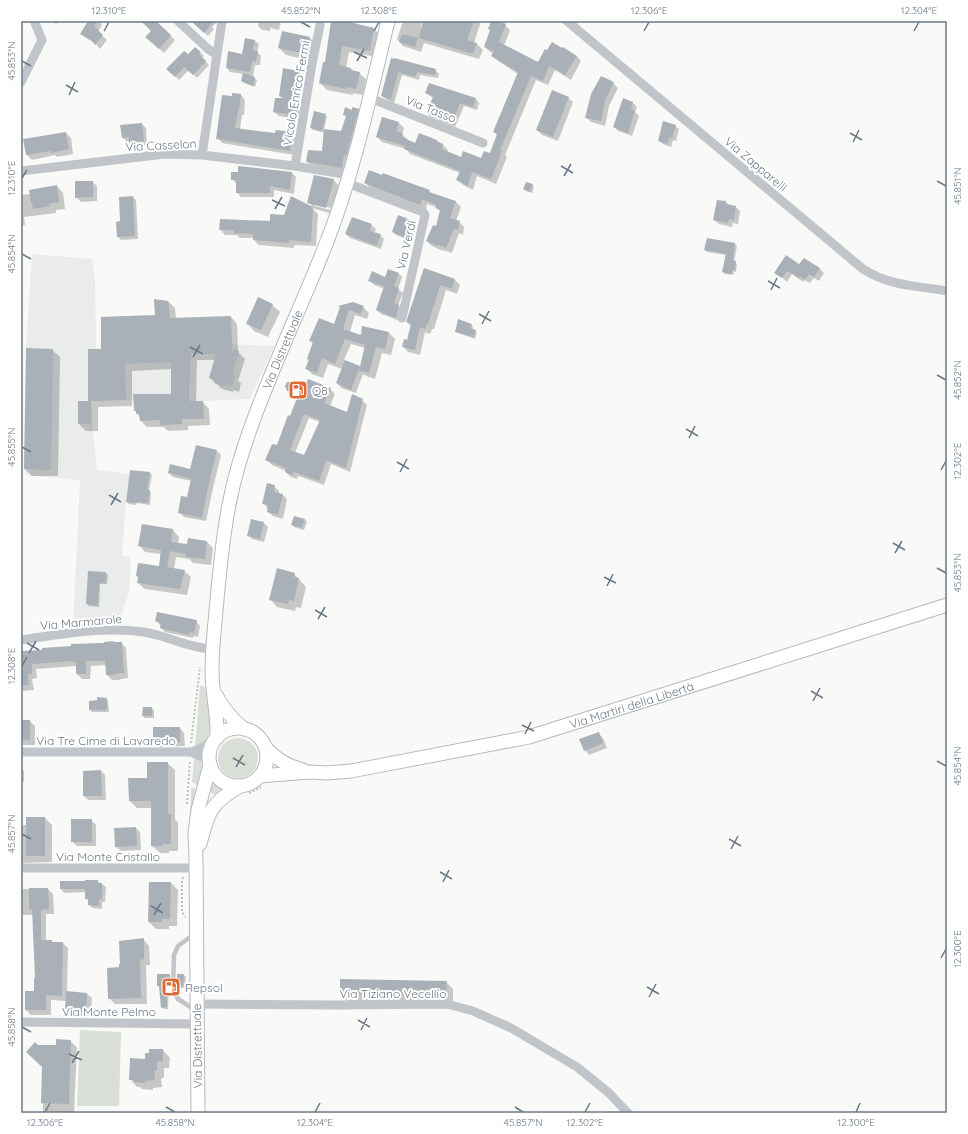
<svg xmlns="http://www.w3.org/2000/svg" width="968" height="1134" font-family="Quicksand,sans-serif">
	<rect width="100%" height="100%" fill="#f9faf8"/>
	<path fill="#eaebeb" d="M 32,254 L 92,259 L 95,278 L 96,349 L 101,348 L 101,317 L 155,315 L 154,299 L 168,301 L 170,318 L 231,316 L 232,344 L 274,346 L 250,399 L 203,401 L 204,419 L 182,419 L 182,424 L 160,425 L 160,420 L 140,421 L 139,400 L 78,401 L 78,424 L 92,424 L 97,470 L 130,474 L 126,502 L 122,556 L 131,557 L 129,592 L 122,613 L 121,623 L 73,628 L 73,625 L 74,606 L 80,480 L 25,475 L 26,348 Z"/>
	<path fill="#d9ded7" d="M 200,685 L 205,687 C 206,700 215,728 206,740 C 204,743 199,744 195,746 Z
		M218 758a20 20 0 1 1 40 0a20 20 0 1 1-40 0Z
		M 194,757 L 200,760 L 203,766 L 199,786 L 192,782 Z
		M 212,781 L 218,786 L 225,789 L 217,796 L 208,791 Z
		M 192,787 L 198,790 L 190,825 L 191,788 Z
		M 80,1030 L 121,1032 L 119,1106 L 77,1106 Z"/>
	<path fill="#0003" fill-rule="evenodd" d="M 53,21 L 59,21 L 56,24 Z
		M 89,21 L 99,21 L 102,25 L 98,32 L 107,40 L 100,49 L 95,43 L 86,38 L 81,34 Z
		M 142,21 L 155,21 L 175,40 L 164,53 L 151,41 L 152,31 Z
		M 195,21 L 216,21 L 217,22 L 212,27 L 214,29 L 208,36 L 194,22 Z
		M 259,21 L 281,21 L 279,30 L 270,28 L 270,31 L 262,30 L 258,26 Z
		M 332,21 L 351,21 L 351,23 L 373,28 L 380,35 L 377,57 L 349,52 L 346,68 L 351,69 L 354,71 L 359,73 L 366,79 L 363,95 L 353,93 L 353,95 L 327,90 L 320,83 L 326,63 Z
		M 403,21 L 422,21 L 421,27 L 438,32 L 441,21 L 481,21 L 474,43 L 477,44 L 483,50 L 479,59 L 424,43 L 421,52 L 403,46 L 397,39 Z
		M 492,21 L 496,21 L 505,25 L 510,30 L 504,46 L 538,63 L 577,56 L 581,61 L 571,80 L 555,70 L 548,85 L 536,80 L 505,155 L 507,157 L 496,184 L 477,176 L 473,190 L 463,185 L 458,180 L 460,173 L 410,154 L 406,149 L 382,142 L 377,137 L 383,118 L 399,123 L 404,128 L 402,134 L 407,139 L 407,140 L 416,144 L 439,143 L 443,145 L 448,150 L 447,152 L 461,158 L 482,159 L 490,155 L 498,136 L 494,132 L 518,74 L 498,61 L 493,56 L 494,54 L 490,52 L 485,47 L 491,31 L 489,29 Z
		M 310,38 L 317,45 L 313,61 L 286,55 L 279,48 Z
		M 255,41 L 259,44 L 257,52 L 261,56 L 260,65 L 255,65 L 253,77 L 257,80 L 255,87 L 244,83 L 242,81 L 244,74 L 230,72 L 227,68 L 243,55 Z
		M 195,48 L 204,56 L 202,58 L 209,65 L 197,78 L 189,70 L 179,80 L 168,69 L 188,56 Z
		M 392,59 L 435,70 L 439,74 L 438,78 L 420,75 L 419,80 L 402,75 L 394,103 L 386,99 L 382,96 Z
		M 299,72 L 304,76 L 298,119 L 279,116 L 274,112 L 283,99 L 280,96 Z
		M 613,83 L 618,88 L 609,106 L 605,126 L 591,122 L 587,118 Z
		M 430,84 L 476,99 L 479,103 L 477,110 L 464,106 L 455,127 L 431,117 L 428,114 L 434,98 L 430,96 L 426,93 Z
		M 241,95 L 245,100 L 244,115 L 242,115 L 240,129 L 276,134 L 292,133 L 296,138 L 294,155 L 222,143 L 218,138 L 233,98 Z
		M 568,98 L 573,102 L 558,141 L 542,135 L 537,130 Z
		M 633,103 L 637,107 L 635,112 L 639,116 L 632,136 L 618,131 L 614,127 Z
		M 358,110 L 365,118 L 349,174 L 315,169 L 307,161 L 322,152 L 325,133 L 313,130 L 311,128 L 325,115 L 327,117 L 324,130 L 342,132 L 347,117 L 344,114 Z
		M 142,124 L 146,128 L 147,145 L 134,146 L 130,141 L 127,142 L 123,138 L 121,126 Z
		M 675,126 L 679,129 L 676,141 L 673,140 L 671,147 L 663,144 L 659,140 Z
		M 66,133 L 71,138 L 73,154 L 57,157 L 55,155 L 32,160 L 27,155 L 24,140 Z
		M 292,173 L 296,177 L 294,194 L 274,190 L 274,197 L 241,197 L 237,192 L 237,184 L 232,179 Z
		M 333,179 L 340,187 L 333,214 L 315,209 L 308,202 ZM 315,204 L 331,208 L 330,210 L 315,206 Z
		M 92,182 L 97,186 L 97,201 L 81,202 L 76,197 Z
		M 365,183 L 429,191 L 432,194 L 456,202 L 461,207 L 456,221 L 459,222 L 464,227 L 463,235 L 459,233 L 452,253 L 443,250 L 443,251 L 432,246 L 427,241 L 436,228 L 441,212 L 436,207 L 427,204 L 426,209 L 371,188 Z
		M 532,185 L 534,187 L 532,193 L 526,191 L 524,189 Z
		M 57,186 L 63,193 L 65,209 L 56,210 L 56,213 L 24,217 L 25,225 L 21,225 L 21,195 L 30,194 Z
		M 133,197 L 136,200 L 138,239 L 121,240 L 118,237 L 117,222 L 121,222 Z
		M 291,197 L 314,209 L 313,209 L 318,214 L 316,246 L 294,245 L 294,248 L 259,245 L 254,240 L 254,238 L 240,238 L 237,235 L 225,235 L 220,229 L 270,222 L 284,216 Z
		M 726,202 L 729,205 L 736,207 L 740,211 L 738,224 L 733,223 L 732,227 L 719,224 L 714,220 Z
		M 413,222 L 417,226 L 411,241 L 396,235 L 393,232 Z
		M 371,225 L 376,229 L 374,233 L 380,235 L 384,239 L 381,249 L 350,238 L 346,234 Z
		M 735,244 L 737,246 L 734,262 L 737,264 L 736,272 L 734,271 L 733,275 L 725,274 L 723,272 L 726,255 L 707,252 L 705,250 Z
		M 804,259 L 820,269 L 824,273 L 819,281 L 814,278 L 810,283 L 804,280 L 803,282 L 792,274 L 787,282 L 776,272 L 800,266 Z
		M 424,269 L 455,280 L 460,285 L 457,294 L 446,290 L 434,329 L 432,329 L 430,334 L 425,332 L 420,355 L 408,352 L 403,346 L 408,341 L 411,326 L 407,322 Z
		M 398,273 L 402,277 L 398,289 L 403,293 L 398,305 L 403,309 L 400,321 L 381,314 L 377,310 L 385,289 L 374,285 L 370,281 L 385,278 Z
		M 168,301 L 175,308 L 176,319 L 231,317 L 237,324 L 238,352 L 245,359 L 238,381 L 241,383 L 239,392 L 233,390 L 233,392 L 222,389 L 210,378 L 215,360 L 197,360 L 196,402 L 203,402 L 209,409 L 210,425 L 188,426 L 188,430 L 168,431 L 164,427 L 147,427 L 141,421 L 140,417 L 135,410 L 172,395 L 172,369 L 132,371 L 132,406 L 98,407 L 98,431 L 86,431 L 79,424 L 79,402 L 89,402 L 102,350 L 156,316 Z
		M 272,305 L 280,312 L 268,337 L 254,331 L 247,323 Z
		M 340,307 L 363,307 L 369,313 L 367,319 L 355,315 L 350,332 L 361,336 L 363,328 L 389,333 L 395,339 L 391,355 L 382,353 L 375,379 L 366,376 L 363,374 L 356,393 L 341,388 L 337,383 L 342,369 L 328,364 L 323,378 L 312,374 L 306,368 L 313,344 L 311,341 L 335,325 ZM 351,344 L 365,348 L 361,368 L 344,360 Z
		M 471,325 L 473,327 L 472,330 L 477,332 L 475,339 L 458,333 L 456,331 Z
		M 52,350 L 60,357 L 58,476 L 32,476 L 25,469 Z
		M 294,386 L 299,393 L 292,393 L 287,389 Z
		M 330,389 L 335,394 L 330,406 L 347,413 L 362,400 L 367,405 L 350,472 L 331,464 L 324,485 L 298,476 L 297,479 L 291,477 L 286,472 L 286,471 L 272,465 L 267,460 L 277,447 L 301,397 ZM 309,418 L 320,422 L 304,457 L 295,453 Z
		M 217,451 L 221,455 L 213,488 L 206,521 L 184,517 L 180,513 L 188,498 L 192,481 L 173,477 L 169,473 L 191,470 Z
		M 131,471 L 150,473 L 152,475 L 149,490 L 151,493 L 150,505 L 137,503 L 136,505 L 129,504 L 127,502 Z
		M 274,486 L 279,491 L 279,494 L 282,494 L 287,499 L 283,519 L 273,516 L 268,512 L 268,509 L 264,504 Z
		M 295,517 L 305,520 L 307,522 L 304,530 L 294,527 L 292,525 Z
		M 264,523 L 268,527 L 264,542 L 252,539 L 248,535 Z
		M 142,525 L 173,530 L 179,537 L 178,544 L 188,545 L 207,542 L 213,548 L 211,565 L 193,563 L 189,559 L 176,557 L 174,569 L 184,571 L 191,577 L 187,595 L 145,589 L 138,583 L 160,567 L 161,554 L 145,552 L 139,545 Z
		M 89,572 L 106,573 L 108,575 L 107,584 L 100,584 L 99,607 L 89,606 L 87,604 Z
		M 294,574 L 306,587 L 301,608 L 296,607 L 295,611 L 277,607 L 270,599 Z
		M 156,621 L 196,621 L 200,626 L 198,637 L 194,636 L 193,638 L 165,632 L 161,628 L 161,626 Z
		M 121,643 L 126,648 L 128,678 L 121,679 L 119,680 L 112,680 L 107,675 L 106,665 L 91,666 L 90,679 L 82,679 L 77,674 L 77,666 L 36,669 L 37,678 L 32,679 L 34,690 L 23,691 L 21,690 L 21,652 Z
		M 106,698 L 108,701 L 109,712 L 92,712 L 90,710 Z
		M 152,708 L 154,710 L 154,718 L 145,718 L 143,716 Z
		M 21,712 L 22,713 L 22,721 L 30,721 L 35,726 L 35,745 L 21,745 Z
		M 180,728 L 184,733 L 185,746 L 159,747 L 154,742 Z
		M 598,733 L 603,738 L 607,748 L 589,755 L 585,750 Z
		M 167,763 L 175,770 L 175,820 L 178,822 L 178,851 L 169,851 L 169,853 L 160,853 L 152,846 L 152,808 L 137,808 L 130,801 L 148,779 Z
		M 21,768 L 24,771 L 24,782 L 21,782 Z
		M 101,771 L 105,775 L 106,800 L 88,800 L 84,796 Z
		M 45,818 L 52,825 L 52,862 L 21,863 L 21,825 L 27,825 Z
		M 91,820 L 96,825 L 96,846 L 77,846 L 72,841 Z
		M 136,828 L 140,832 L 141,850 L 121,851 L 116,847 Z
		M 97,881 L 106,887 L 105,902 L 102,902 L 102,909 L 93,908 L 89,905 L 89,902 L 86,898 L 86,892 L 64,893 L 61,889 Z
		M 171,883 L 178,890 L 177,926 L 169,926 L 169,929 L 156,929 L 149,922 Z
		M 21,889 L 48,889 L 53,894 L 54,914 L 46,914 L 46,941 L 51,941 L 53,943 L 63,943 L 68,948 L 67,992 L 87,994 L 92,998 L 91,1016 L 71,1016 L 66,1011 L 67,1001 L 51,1000 L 51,1015 L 31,1015 L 26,1010 L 35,992 L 36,979 L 33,915 L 21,915 L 21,920 Z
		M 143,939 L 149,946 L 150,965 L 146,965 L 147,1004 L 115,1004 L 109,998 L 121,965 Z
		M 158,975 L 169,975 L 171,977 L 171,988 L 169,988 L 168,1009 L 164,1009 L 162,1007 L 160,988 L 158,986 Z
		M 184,975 L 186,977 L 185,988 L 180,988 L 178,986 Z
		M 446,982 L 453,989 L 453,1003 L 347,1001 L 341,994 Z
		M 70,1041 L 77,1047 L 74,1113 L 43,1113 L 43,1104 L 42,1102 L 43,1067 L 57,1046 Z
		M 163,1050 L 170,1058 L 169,1068 L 164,1068 L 164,1077 L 161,1079 L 162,1087 L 153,1088 L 153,1090 L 142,1089 L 140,1087 L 137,1087 L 130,1079 L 145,1060 Z"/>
	<path fill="#a9b0b8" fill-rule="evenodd" d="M 88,21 L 97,21 L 94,26 L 103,35 L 95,45 L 91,40 L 80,34 Z
		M 141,21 L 156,21 L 171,35 L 159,49 L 145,37 L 151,31 Z
		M 191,21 L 214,21 L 204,33 Z
		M 331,21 L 345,21 L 374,28 L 370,51 L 342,46 L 339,65 L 351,68 L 351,70 L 360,72 L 356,89 L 347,87 L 346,89 L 319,83 L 323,62 L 325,62 Z
		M 423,21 L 474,21 L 467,40 L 477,43 L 473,54 L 419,38 Z
		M 491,21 L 498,21 L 506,24 L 499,42 L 538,62 L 545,49 L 547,50 L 552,42 L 562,48 L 563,47 L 577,56 L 565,75 L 549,66 L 543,81 L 531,76 L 500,150 L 502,151 L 491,179 L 472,172 L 468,186 L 456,180 L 460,171 L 404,149 L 405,146 L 376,137 L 382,117 L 399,122 L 396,131 L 403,133 L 402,137 L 415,143 L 419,133 L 437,140 L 437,141 L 443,144 L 442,149 L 461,157 L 463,151 L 481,158 L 484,151 L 490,153 L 497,134 L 493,132 L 518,72 L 491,56 L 494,51 L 484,47 L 490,30 L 488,29 Z
		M 282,31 L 310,37 L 306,54 L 278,48 Z
		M 402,34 L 418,38 L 415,47 L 399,42 Z
		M 245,38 L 255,40 L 253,50 L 258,51 L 256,62 L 252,61 L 250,72 L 226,68 L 228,51 L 242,54 Z
		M 195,47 L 201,52 L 199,54 L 206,61 L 193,75 L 184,67 L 175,77 L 166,69 L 184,51 L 188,54 Z
		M 391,58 L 394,59 L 394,58 L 436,69 L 435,75 L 417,72 L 415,77 L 398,72 L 391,100 L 381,96 Z
		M 283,68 L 299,71 L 294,115 L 273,112 L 275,98 L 284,98 L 279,96 Z
		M 243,73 L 255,77 L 253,86 L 241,81 Z
		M 601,76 L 614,82 L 605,101 L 601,121 L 585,118 L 591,94 Z
		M 429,83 L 476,98 L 473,107 L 460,103 L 452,124 L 427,114 L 433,96 L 425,93 Z
		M 552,90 L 569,97 L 553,137 L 536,130 Z
		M 232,93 L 241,94 L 239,111 L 238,111 L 235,128 L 275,133 L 276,130 L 292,132 L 290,151 L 216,139 L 222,95 L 232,96 Z
		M 623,98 L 633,102 L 631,109 L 635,111 L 628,133 L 613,127 Z
		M 345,107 L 352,110 L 352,107 L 359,109 L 346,156 L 344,155 L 342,168 L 306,162 L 308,150 L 322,151 L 324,129 L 341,131 L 346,116 L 343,115 Z
		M 314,111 L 326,114 L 322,131 L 310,128 Z
		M 663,121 L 676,125 L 672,138 L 670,137 L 667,144 L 658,141 Z
		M 142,123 L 144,141 L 129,143 L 129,137 L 122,138 L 120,125 Z
		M 66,132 L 69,149 L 51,153 L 51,151 L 26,155 L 23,139 Z
		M 238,166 L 292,172 L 290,190 L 270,186 L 270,193 L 236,193 L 236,180 L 231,180 L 231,172 L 238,172 Z
		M 369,170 L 382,175 L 383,173 L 399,179 L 430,190 L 429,192 L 456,201 L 450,218 L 460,221 L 458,230 L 454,229 L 446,248 L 438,245 L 437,246 L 426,241 L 433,225 L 436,226 L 440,210 L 435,208 L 437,205 L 422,199 L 420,205 L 364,183 Z
		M 314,175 L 334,179 L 326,208 L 307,203 Z
		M 75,181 L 93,181 L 93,197 L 75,198 Z
		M 526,182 L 533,184 L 530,192 L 523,189 Z
		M 57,185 L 59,202 L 49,204 L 50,206 L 33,209 L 32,203 L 31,203 L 29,190 Z
		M 133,196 L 135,236 L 117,237 L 116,222 L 120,221 L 119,197 Z
		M 291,196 L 313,207 L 311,242 L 289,240 L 289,243 L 253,240 L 253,234 L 234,233 L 234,230 L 219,230 L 220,219 L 270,221 L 270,214 L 284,215 Z
		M 717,200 L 726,201 L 726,204 L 736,206 L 734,220 L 729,219 L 728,223 L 713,220 Z
		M 398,215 L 414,221 L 407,238 L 392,232 Z
		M 352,217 L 372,224 L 369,231 L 381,234 L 377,246 L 345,234 Z
		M 707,238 L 735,243 L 733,260 L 736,261 L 735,270 L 733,270 L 731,274 L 722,272 L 726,254 L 704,250 Z
		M 786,255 L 799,264 L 804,258 L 820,268 L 814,277 L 809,274 L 805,280 L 800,276 L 799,278 L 787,271 L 782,278 L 774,273 Z
		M 424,268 L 455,279 L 452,289 L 440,285 L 428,324 L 427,324 L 425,329 L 420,327 L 415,350 L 402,347 L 404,339 L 407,340 L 411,324 L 406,322 Z
		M 388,269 L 399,273 L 394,286 L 399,288 L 394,303 L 399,304 L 396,318 L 376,310 L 384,286 L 368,281 L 372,271 L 385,277 Z
		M 258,297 L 273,304 L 261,330 L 246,324 Z
		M 154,299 L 168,301 L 170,318 L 231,316 L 232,354 L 234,349 L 239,351 L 232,375 L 235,376 L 232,386 L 226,384 L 226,386 L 214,383 L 215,380 L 209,378 L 216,354 L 191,354 L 190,383 L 189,383 L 189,401 L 203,401 L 204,419 L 182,419 L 182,424 L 160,425 L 160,420 L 140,421 L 139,414 L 136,414 L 136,411 L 134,411 L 133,394 L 171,394 L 171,362 L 125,364 L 126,400 L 91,401 L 92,424 L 78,424 L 78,401 L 88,401 L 88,349 L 101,349 L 101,317 L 155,315 Z
		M 353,302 L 364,306 L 361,314 L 349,310 L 343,329 L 361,335 L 362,326 L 389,332 L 385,349 L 376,347 L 369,373 L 359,371 L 365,345 L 345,339 L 335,364 L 322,358 L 317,373 L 305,369 L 309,360 L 307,359 L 313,342 L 309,341 L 319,318 L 334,324 L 340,307 L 338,306 Z
		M 458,319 L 472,324 L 470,328 L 476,330 L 473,337 L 455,332 Z
		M 26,348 L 53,349 L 51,470 L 24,469 Z
		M 345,360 L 360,366 L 351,390 L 336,383 Z
		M 308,379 L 331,388 L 324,403 L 347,412 L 352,394 L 363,399 L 346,468 L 326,460 L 319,481 L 294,472 L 292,475 L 285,472 L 286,468 L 265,460 L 272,444 L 277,445 L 288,415 L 290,416 L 299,393 L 301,396 ZM 304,414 L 320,420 L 304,455 L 290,450 Z
		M 287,382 L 292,382 L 299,392 L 287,391 L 285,386 Z
		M 196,445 L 217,450 L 209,483 L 202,518 L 178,513 L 181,496 L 187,497 L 191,479 L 168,473 L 170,464 L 190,469 Z
		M 130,470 L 150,472 L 147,489 L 150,490 L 148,503 L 135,502 L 135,503 L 126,502 Z
		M 267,483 L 275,485 L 274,492 L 283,494 L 278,515 L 267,512 L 268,505 L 262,504 Z
		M 294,516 L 305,519 L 302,528 L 291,525 Z
		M 251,519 L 264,522 L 260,539 L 247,536 Z
		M 142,524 L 173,529 L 171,542 L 187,544 L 188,538 L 207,541 L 205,559 L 186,557 L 186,554 L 170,551 L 167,567 L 185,570 L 180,589 L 137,583 L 138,577 L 136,576 L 138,563 L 159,566 L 161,550 L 138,546 Z
		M 277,568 L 295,573 L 294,577 L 299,578 L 294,601 L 289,600 L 288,604 L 269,600 Z
		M 88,571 L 106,572 L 105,583 L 99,582 L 97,605 L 86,604 Z
		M 157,612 L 197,620 L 194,633 L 189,632 L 189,635 L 160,628 L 161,623 L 155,621 Z
		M 113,641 L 114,642 L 122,642 L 124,673 L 116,674 L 114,675 L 106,675 L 105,661 L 86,661 L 86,674 L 76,674 L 76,662 L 72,662 L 72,661 L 32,664 L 32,674 L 28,674 L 29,685 L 21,686 L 21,651 L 42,650 L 42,648 L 71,646 L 71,644 L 104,643 L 104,642 Z
		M 97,697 L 107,698 L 107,710 L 89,710 L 89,701 L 97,700 Z
		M 143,707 L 152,707 L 152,716 L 142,716 Z
		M 21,720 L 30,720 L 30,740 L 21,740 Z
		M 153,727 L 180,727 L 180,742 L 153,742 Z
		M 599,732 L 603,743 L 584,751 L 579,739 Z
		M 147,762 L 168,762 L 168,814 L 171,814 L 171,844 L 162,844 L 162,846 L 151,846 L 151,801 L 129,801 L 128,778 L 147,778 Z
		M 101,770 L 102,796 L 83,796 L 83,771 Z
		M 26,817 L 45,817 L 45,856 L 26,856 Z
		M 71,819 L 92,819 L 92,842 L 71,842 Z
		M 136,827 L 137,846 L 115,847 L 114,828 Z
		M 85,880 L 98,880 L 98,883 L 102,883 L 102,899 L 99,899 L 99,906 L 88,905 L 88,899 L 85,899 L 85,889 L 60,889 L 60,881 L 85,881 Z
		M 149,882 L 171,882 L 170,919 L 162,919 L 162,922 L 148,922 Z
		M 29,888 L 48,888 L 49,909 L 41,910 L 41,940 L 52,940 L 52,942 L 63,942 L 62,996 L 46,995 L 46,1010 L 25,1010 L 25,991 L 34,991 L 34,978 L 35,978 L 32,910 L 29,910 Z
		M 144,938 L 144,959 L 140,960 L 141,998 L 108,999 L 107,968 L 119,967 L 119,964 L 120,964 L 119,941 Z
		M 157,974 L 170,974 L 169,986 L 167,986 L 167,1007 L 161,1008 L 159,986 L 157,986 Z
		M 177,974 L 184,974 L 183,986 L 177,986 Z
		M 340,979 L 447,981 L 446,997 L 340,994 Z
		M 66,991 L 87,993 L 86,1012 L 65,1011 Z
		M 56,1039 L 71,1040 L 69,1104 L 41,1103 L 42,1067 L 26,1052 L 35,1042 L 38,1045 L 56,1045 Z
		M 149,1049 L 163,1049 L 163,1062 L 157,1061 L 157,1070 L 154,1071 L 155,1080 L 146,1081 L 146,1083 L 134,1082 L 134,1080 L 129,1080 L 130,1058 L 145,1059 L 145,1053 L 149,1053 Z"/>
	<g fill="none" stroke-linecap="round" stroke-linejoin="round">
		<g stroke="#b4b9be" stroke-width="15">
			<g id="secondary">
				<path d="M 216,695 C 223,709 232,719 244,729"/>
				<circle cx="238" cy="757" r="29"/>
				<path id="s1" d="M 217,738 C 218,715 212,693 212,671 C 212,647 215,623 217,600 C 220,566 223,533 230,500 C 235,474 243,449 252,424 C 274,363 302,305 326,244 C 354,173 370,95 388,21"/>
				<path d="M 266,748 C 279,761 286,765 303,770"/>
				<path id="s2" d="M 260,776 L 309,772 L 327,773 L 351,771 L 529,737 L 947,605"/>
				<path d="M 200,844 C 208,813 210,803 240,786"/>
				<path d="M 198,1113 L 196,859 L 195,833 L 198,810 L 210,765"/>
			</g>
		</g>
		<path stroke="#bcbec1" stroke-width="2" stroke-dasharray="2 2" stroke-linecap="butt" d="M 191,743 L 200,667
			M 249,793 L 261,787
			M 187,804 L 190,761
			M 183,877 L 182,881 L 182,912 L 185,917"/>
		<path stroke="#c1c5c9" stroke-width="4.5" d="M 194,934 L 178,946 L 174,955 L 173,991 L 178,999 L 195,1010"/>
		<path stroke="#c1c5c9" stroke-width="9" d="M 178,21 L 208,49 L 217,55
			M 567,21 L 863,269 C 889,286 918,286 947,291
			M 21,82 L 42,40 L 35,23
			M 370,98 L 483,143
			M 202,155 L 222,21
			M 295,166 L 312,64 L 320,25
			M 21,171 L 165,154 L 202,155 L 295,166 L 349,175
			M 347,183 L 423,212 L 425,215 L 402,318
			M 21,640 C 61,634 103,626 144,632 C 168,636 189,648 212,649
			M 21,752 L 191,752
			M 210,765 L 203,757 L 191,752 C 201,749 208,744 217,738
			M 21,868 L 196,868
			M 197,1004 L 338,1005 L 447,1004 L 473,1011 L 511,1028 L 577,1067 L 609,1093 L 628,1113
			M 21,1022 L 197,1024"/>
		<use href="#secondary" stroke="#fff" stroke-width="13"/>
	</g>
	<path fill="none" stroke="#6a7887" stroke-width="1.5" d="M 301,22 L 310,27M 104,31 L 109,22M 374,31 L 379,22M 644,31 L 649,22M 914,31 L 919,22M 354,52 L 367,58M 22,61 L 31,66M 357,61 L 364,49M 66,85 L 78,92M 69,95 L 75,82M 850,133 L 862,140M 853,142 L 859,130M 561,166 L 573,173M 564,176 L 571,164M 22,178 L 27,170M 937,181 L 946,186M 272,200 L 285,206M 275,209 L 282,197M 22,254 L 31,259M 768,281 L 780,288M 771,290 L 777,278M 479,314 L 491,321M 482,324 L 489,311M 190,347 L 203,354M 193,357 L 200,345M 937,375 L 946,380M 686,429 L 698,436M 689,438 L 695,426M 22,447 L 31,452M 397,462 L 409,469M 941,470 L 946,461M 400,472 L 407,459M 109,495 L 121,502M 111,505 L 118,493M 893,543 L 905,550M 895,553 L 902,541M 937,568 L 946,573M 604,577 L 616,583M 607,586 L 613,574M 315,610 L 327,617M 318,619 L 325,607M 27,643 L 39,650M 29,653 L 36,641M 22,666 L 27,657M 811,691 L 823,698M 813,701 L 820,688M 522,725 L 534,731M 525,734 L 531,722M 233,758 L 245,765M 937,761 L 946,766M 236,767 L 243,755M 22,834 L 31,839M 729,839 L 741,846M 731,849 L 738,836M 440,872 L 452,879M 443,882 L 449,870M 151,906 L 163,913M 154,915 L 161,903M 941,958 L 946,949M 647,987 L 659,994M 649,997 L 656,984M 358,1020 L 370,1027M 22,1027 L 31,1032M 361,1030 L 367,1018M 69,1054 L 82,1060M 72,1063 L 79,1051M 166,1107 L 175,1112M 515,1107 L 523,1112M 45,1112 L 50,1103M 315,1112 L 320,1103M 585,1112 L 590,1103M 856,1112 L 860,1103"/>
	<defs>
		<g id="fuel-square" transform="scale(1)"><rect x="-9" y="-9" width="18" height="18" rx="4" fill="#dd6b34" stroke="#fff"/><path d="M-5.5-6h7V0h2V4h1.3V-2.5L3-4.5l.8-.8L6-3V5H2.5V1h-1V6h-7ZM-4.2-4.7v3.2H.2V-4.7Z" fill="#fff"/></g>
	</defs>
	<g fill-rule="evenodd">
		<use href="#fuel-square" x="298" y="390"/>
		<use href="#fuel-square" x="171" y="987"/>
	</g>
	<g text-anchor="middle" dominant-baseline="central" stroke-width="4" stroke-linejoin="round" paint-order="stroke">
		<g font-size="12" fill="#6a7887" stroke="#fff">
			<text transform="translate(296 93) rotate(-80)">Vicolo Enrico Fermi</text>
			<text transform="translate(431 109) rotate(22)">Via Tasso</text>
			<text transform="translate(161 145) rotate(-3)">Via Casselon</text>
			<text transform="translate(756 164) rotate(40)">Via Zapparelli</text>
			<text transform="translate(406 245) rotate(-77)">Via Verdi</text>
			<text stroke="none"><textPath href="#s1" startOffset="399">Via Distrettuale</textPath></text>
			<text transform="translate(81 622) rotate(-5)">Via Marmarole</text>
			<text stroke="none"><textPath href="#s2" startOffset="380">Via Martiri della Libertà</textPath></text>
			<text x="106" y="740">Via Tre Cime di Lavaredo</text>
			<text x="108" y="856">Via Monte Cristallo</text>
			<text x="393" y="993">Via Tiziano Vecellio</text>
			<text x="109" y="1011">Via Monte Pelmo</text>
			<text transform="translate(197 1046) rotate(-91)">Via Distrettuale</text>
		</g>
		<g font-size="12" fill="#6a7887" stroke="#fff" text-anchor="start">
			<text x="312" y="390">Q8</text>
			<text x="185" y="987">Repsol</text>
		</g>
	</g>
	<rect width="968" height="1134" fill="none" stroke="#ffffff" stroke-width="44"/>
	<rect x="22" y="22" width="924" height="1090" fill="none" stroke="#6a7887" stroke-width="1.5"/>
	<g font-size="10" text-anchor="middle" fill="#6a7887">
		<text x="109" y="14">12.310°E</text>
		<text x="301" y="14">45.852°N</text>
		<text x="379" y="14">12.308°E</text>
		<text x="649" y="14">12.306°E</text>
		<text x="919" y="14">12.304°E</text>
		<text transform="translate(11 61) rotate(-90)" y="4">45.853°N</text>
		<text transform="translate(11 178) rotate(-90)" y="4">12.310°E</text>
		<text transform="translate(957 186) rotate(-90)" y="4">45.851°N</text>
		<text transform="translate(11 254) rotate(-90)" y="4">45.854°N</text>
		<text transform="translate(957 380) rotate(-90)" y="4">45.852°N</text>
		<text transform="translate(11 447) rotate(-90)" y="4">45.855°N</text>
		<text transform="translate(957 461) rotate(-90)" y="4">12.302°E</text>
		<text transform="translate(957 573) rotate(-90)" y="4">45.853°N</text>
		<text transform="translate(11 666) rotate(-90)" y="4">12.308°E</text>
		<text transform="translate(957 766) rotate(-90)" y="4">45.854°N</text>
		<text transform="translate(11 834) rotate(-90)" y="4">45.857°N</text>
		<text transform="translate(957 949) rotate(-90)" y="4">12.300°E</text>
		<text transform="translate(11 1027) rotate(-90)" y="4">45.858°N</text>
		<text x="45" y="1126">12.306°E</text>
		<text x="175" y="1126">45.858°N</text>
		<text x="315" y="1126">12.304°E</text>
		<text x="523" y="1126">45.857°N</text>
		<text x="585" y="1126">12.302°E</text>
		<text x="856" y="1126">12.300°E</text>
	</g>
</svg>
